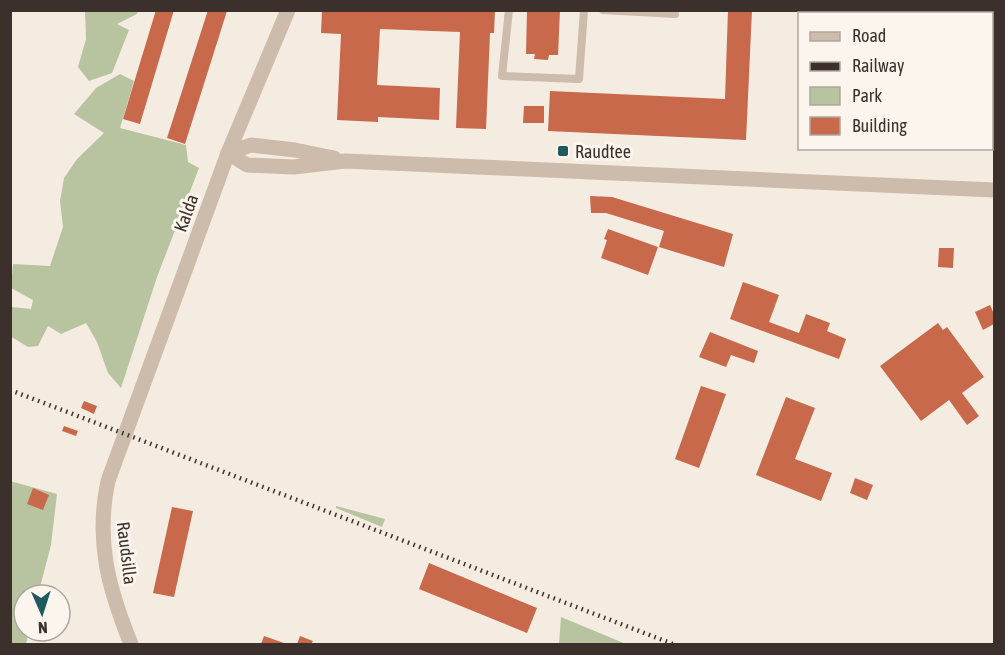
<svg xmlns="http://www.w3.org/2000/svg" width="1005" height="655" font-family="'Asap Condensed',sans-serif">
	<rect width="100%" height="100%" fill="#f4ebe1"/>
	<path fill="#b8c4a0" d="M 85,11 L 138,11 L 137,14 L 117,24 L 129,30 L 112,73 L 89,81 L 78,67 L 86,39 Z
		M 120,74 L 134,81 L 120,128 L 186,145 L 188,162 L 199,168 L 157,277 L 121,388 L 108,373 L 97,342 L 86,323 L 61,334 L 48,326 L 38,346 L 28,347 L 10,336 L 11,307 L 31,309 L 33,300 L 11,288 L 13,264 L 50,266 L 63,227 L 60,201 L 64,178 L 77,159 L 104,133 L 74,114 L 96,88 Z
		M 10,481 L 57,494 L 51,545 L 38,595 L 24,595 L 24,631 L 29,631 L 26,644 L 11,644 Z
		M 336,506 L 385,519 L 382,527 L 336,508 Z
		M 561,617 L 626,644 L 559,644 Z"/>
	<path fill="#c8694b" d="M 156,10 L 174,10 L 140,124 L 123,119 Z
		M 208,10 L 227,11 L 185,144 L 167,138 Z
		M 322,10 L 382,12 L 382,10 L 495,10 L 494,33 L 490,33 L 486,129 L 456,128 L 460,32 L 380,29 L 377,85 L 440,88 L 439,120 L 378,117 L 378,122 L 337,120 L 341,34 L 321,33 Z
		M 527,10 L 560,10 L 558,55 L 549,55 L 548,60 L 534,59 L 535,54 L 526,54 Z
		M 728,10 L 752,10 L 746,140 L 548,131 L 550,91 L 725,99 Z
		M 874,10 L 969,10 L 968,14 L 874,14 Z
		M 524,106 L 544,106 L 544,123 L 523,123 Z
		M 590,196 L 612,197 L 733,234 L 724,267 L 659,247 L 664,231 L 606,213 L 591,213 Z
		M 608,229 L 658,247 L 648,275 L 601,258 L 607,240 L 604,239 Z
		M 939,248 L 954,248 L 953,268 L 938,267 Z
		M 743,282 L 779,295 L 769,322 L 799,333 L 806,314 L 830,323 L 827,331 L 846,339 L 839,359 L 730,319 Z
		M 990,305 L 994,314 L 994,324 L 983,330 L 975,312 Z
		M 938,323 L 943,330 L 947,327 L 984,377 L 962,393 L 979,416 L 967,425 L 949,400 L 921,421 L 880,366 Z
		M 710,332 L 758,351 L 754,363 L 731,355 L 726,367 L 699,357 Z
		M 701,386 L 726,394 L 699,468 L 675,459 Z
		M 786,397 L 815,408 L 795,459 L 832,473 L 821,501 L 756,475 Z
		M 84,401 L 97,406 L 94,414 L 81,408 Z
		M 64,426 L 78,431 L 76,436 L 62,431 Z
		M 855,478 L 873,485 L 867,500 L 850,493 Z
		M 33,488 L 49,495 L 43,510 L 27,504 Z
		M 172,507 L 193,511 L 174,597 L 153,593 Z
		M 429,563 L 537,608 L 527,633 L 419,589 Z
		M 264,636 L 287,644 L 261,644 Z
		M 300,636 L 313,641 L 311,644 L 297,644 Z"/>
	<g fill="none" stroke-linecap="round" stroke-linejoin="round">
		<path stroke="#cdbbac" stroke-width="8" d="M 509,10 L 502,76 L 579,79 L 584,10
			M 603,10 L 675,14"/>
		<path stroke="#cdbbac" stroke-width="15" d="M 228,153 L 247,165 L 294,167 L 345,161 L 994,190
			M 228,153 L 251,145 L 295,150 L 334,158"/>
		<path stroke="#cdbbac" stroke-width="15" d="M 131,644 C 109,590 95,541 108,481 L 228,153 L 288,10"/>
		<path stroke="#3b302b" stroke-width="4.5" stroke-dasharray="1.5 4.5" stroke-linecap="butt" d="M 10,390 L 673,644"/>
	</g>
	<rect fill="#1f5a5e" stroke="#fbf5ee" stroke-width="2" x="557" y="145" width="12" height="12" rx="3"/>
	<g text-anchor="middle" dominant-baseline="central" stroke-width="6" stroke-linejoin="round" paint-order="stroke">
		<g font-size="18" fill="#3b302b" stroke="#fbf5ee" text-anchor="start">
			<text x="575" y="151">Raudtee</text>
		</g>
		<g font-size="18" fill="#3b302b" stroke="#fbf5ee">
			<text transform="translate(186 213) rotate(-70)">Kalda</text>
			<text transform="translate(127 553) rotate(83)">Raudsilla</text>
		</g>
	</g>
	<rect width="1005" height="655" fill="none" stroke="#3b302b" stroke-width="24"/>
	<rect x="798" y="12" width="195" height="138" fill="#fbf5ee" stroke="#aea6a0" stroke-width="1.5"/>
	<rect x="810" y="32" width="30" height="9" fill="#cdbbac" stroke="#aea6a0" stroke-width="1.5"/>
	<text x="852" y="42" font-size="18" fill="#3b302b">Road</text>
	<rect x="810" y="62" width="30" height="9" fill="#3b302b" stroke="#aea6a0" stroke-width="1.5"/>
	<text x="852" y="72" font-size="18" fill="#3b302b">Railway</text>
	<rect x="810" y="87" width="30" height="18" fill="#b8c4a0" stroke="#aea6a0" stroke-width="1.5"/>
	<text x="852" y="102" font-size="18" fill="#3b302b">Park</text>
	<rect x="810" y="117" width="30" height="18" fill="#c8694b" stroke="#aea6a0" stroke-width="1.5"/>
	<text x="852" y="132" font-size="18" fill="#3b302b">Building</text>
	<g transform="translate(42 613) rotate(177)"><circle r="28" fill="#fbf5ee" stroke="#aea6a0" stroke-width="1.5"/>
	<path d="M0-4.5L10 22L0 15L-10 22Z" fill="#1f5a5e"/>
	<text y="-9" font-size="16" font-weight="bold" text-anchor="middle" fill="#3b302b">N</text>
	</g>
</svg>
